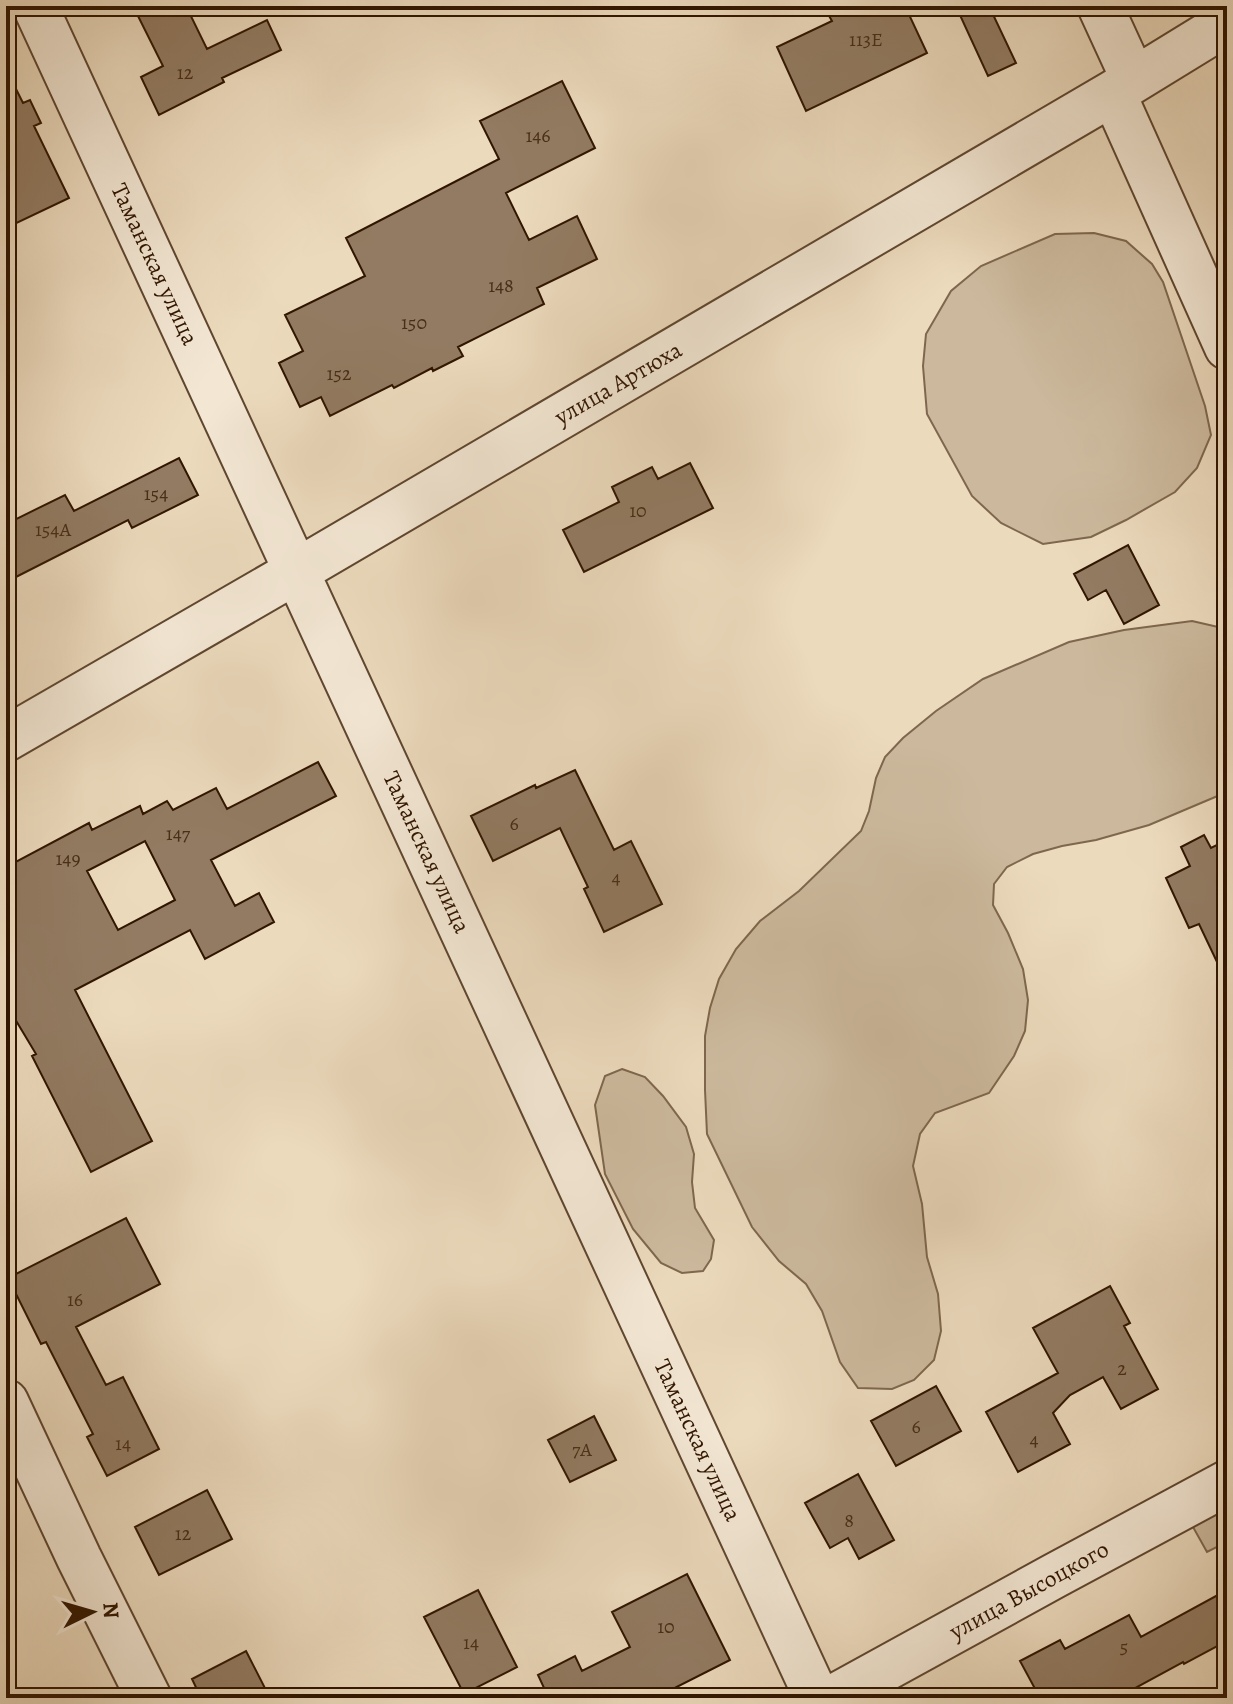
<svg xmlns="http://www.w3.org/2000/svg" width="1233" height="1704" font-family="Alegreya,serif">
	<rect width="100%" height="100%" fill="#ecdabd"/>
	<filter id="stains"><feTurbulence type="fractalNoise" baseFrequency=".0025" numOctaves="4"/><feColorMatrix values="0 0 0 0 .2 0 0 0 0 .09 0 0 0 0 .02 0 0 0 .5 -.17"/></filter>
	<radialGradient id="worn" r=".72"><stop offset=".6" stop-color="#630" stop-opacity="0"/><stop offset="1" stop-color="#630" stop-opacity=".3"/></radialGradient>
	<path fill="#ccb99d" stroke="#7e674e" stroke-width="2" d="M 1094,233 L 1126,241 L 1152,264 L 1163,282 L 1205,406 L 1211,435 L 1197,468 L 1175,492 L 1126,520 L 1091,537 L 1043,544 L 1001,523 L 972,496 L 927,414 L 923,366 L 926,334 L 951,291 L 981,266 L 1055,234 Z
		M 1192,621 L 1227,629 L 1227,792 L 1149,825 L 1096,840 L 1062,846 L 1033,854 L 1007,867 L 994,884 L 993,905 L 1008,933 L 1023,969 L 1028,1000 L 1025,1031 L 1014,1056 L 989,1093 L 935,1113 L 920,1134 L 913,1166 L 922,1204 L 927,1257 L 938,1294 L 941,1331 L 934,1360 L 914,1380 L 892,1389 L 858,1388 L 840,1362 L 822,1311 L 806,1284 L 779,1261 L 752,1227 L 707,1134 L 705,1090 L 705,1036 L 710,1008 L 719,979 L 736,949 L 760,921 L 799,891 L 861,831 L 869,811 L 876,778 L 885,757 L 903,738 L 936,711 L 983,679 L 1069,642 L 1124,630 Z
		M 622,1069 L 645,1077 L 663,1096 L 686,1127 L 694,1154 L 692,1182 L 695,1208 L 714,1240 L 711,1259 L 703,1271 L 682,1273 L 661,1263 L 633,1229 L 605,1174 L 595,1105 L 605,1076 Z
		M 1227,1498 L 1227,1542 L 1207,1552 L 1188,1518 Z"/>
	<path fill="#927b62" stroke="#301500" stroke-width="2" fill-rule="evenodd" d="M 133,6 L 186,6 L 207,49 L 267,20 L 281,50 L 222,78 L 224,82 L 159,115 L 141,77 L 163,66 Z
		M 847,6 L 905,6 L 927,53 L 806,111 L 777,47 L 832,21 L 828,14 Z
		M 974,6 L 989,6 L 1016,63 L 988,76 L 959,13 Z
		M 6,69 L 23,103 L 30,100 L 41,123 L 34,126 L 69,198 L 6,228 Z
		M 562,81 L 595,148 L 506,193 L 529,240 L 577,216 L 597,259 L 537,288 L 544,304 L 458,347 L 463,356 L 433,371 L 432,368 L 394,388 L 392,385 L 330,416 L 321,397 L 300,407 L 279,363 L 303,351 L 285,315 L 365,276 L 346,238 L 499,159 L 480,121 Z
		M 179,458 L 198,495 L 132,528 L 128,520 L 6,582 L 6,524 L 65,495 L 74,511 Z
		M 690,463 L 713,508 L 584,572 L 563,530 L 619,502 L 612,487 L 652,467 L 658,479 Z
		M 1128,545 L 1159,605 L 1124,624 L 1106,590 L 1088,600 L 1074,574 Z
		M 318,762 L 336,796 L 211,860 L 235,906 L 259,893 L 274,922 L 205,959 L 190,930 L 75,990 L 152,1141 L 91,1172 L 32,1056 L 36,1054 L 6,1004 L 6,867 L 89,823 L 92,830 L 140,806 L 143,814 L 167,801 L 173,810 L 216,788 L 227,809 ZM 145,841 L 175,900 L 118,930 L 87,871 Z
		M 575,770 L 614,850 L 631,841 L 662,904 L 604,932 L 584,889 L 588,887 L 560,828 L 493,861 L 471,816 L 535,785 L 536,788 Z
		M 1204,835 L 1211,848 L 1227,840 L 1227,983 L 1199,924 L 1189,928 L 1166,878 L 1190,866 L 1181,847 Z
		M 126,1218 L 160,1284 L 76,1327 L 106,1385 L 123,1377 L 159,1449 L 107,1476 L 87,1437 L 93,1434 L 46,1342 L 41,1344 L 8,1278 Z
		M 1110,1286 L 1130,1323 L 1124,1326 L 1158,1389 L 1121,1409 L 1103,1377 L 1070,1395 L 1053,1413 L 1070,1444 L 1018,1472 L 986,1412 L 1058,1373 L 1033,1328 Z
		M 936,1386 L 961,1431 L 896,1466 L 871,1421 Z
		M 594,1416 L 616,1460 L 570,1482 L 548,1440 Z
		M 858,1474 L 894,1540 L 859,1559 L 848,1538 L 830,1548 L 805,1503 Z
		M 207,1490 L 232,1539 L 159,1575 L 135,1527 Z
		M 687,1574 L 730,1660 L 655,1698 L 530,1698 L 545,1690 L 538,1675 L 575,1656 L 582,1671 L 630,1647 L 612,1612 Z
		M 478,1590 L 517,1667 L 464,1694 L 424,1617 Z
		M 1227,1590 L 1227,1641 L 1184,1664 L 1183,1662 L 1117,1698 L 1040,1698 L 1020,1661 L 1060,1640 L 1065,1649 L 1129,1615 L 1141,1637 Z
		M 246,1651 L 270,1698 L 201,1698 L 192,1679 Z"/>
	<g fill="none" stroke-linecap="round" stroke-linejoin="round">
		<g stroke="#5f462f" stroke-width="48">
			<path id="minor" d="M 35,6 L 817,1698
				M 1100,6 L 1134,80
				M 1113,93 L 1227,347
				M 6,739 L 297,571 L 1113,93 L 1227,23
				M 6,1402 L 79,1558 L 149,1698
				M 832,1698 L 1054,1576 L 1227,1483"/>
		</g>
		<use href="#minor" stroke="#f3e7d4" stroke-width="44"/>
	</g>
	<g text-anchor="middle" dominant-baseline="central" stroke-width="6" stroke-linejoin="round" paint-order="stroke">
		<g font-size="20" fill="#482e18">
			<text x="866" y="39">113Е</text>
			<text x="185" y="72">12</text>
			<text x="538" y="135">146</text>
			<text x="501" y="285">148</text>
			<text x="414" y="322">150</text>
			<text x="339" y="373">152</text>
			<text x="156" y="493">154</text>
			<text x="638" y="510">10</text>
			<text x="53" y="529">154А</text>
			<text x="514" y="823">6</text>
			<text x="178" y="833">147</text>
			<text x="68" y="858">149</text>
			<text x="616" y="877">4</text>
			<text x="75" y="1299">16</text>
			<text x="1122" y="1368">2</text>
			<text x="916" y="1426">6</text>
			<text x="1034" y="1439">4</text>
			<text x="123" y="1443">14</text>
			<text x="582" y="1449">7А</text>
			<text x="849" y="1520">8</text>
			<text x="183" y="1533">12</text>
			<text x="666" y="1626">10</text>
			<text x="471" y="1642">14</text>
			<text x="1124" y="1646">5</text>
		</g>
		<g font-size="24" fill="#301500" stroke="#f3e7d4">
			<text transform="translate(155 264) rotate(65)">Таманская улица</text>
			<text transform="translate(618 383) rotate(-30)">улица Артюха</text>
			<text transform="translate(427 852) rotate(65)">Таманская улица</text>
			<text transform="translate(698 1440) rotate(65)">Таманская улица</text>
			<text transform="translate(1029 1590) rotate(-29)">улица Высоцкого</text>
		</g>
	</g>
	<rect width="1233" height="1704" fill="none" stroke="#ecdabd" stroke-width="32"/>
	<rect x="8" y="8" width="1217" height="1688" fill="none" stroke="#301500" stroke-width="4"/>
	<rect x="16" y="16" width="1201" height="1672" fill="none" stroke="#301500" stroke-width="2"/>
	<g transform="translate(92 1612) rotate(85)" stroke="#f3e7d4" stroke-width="6" paint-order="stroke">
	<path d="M0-6L14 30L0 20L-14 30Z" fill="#301500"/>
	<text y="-12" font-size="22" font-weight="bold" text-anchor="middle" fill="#301500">N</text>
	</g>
	<rect width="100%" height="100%" filter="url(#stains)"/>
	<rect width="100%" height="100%" fill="url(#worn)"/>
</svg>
